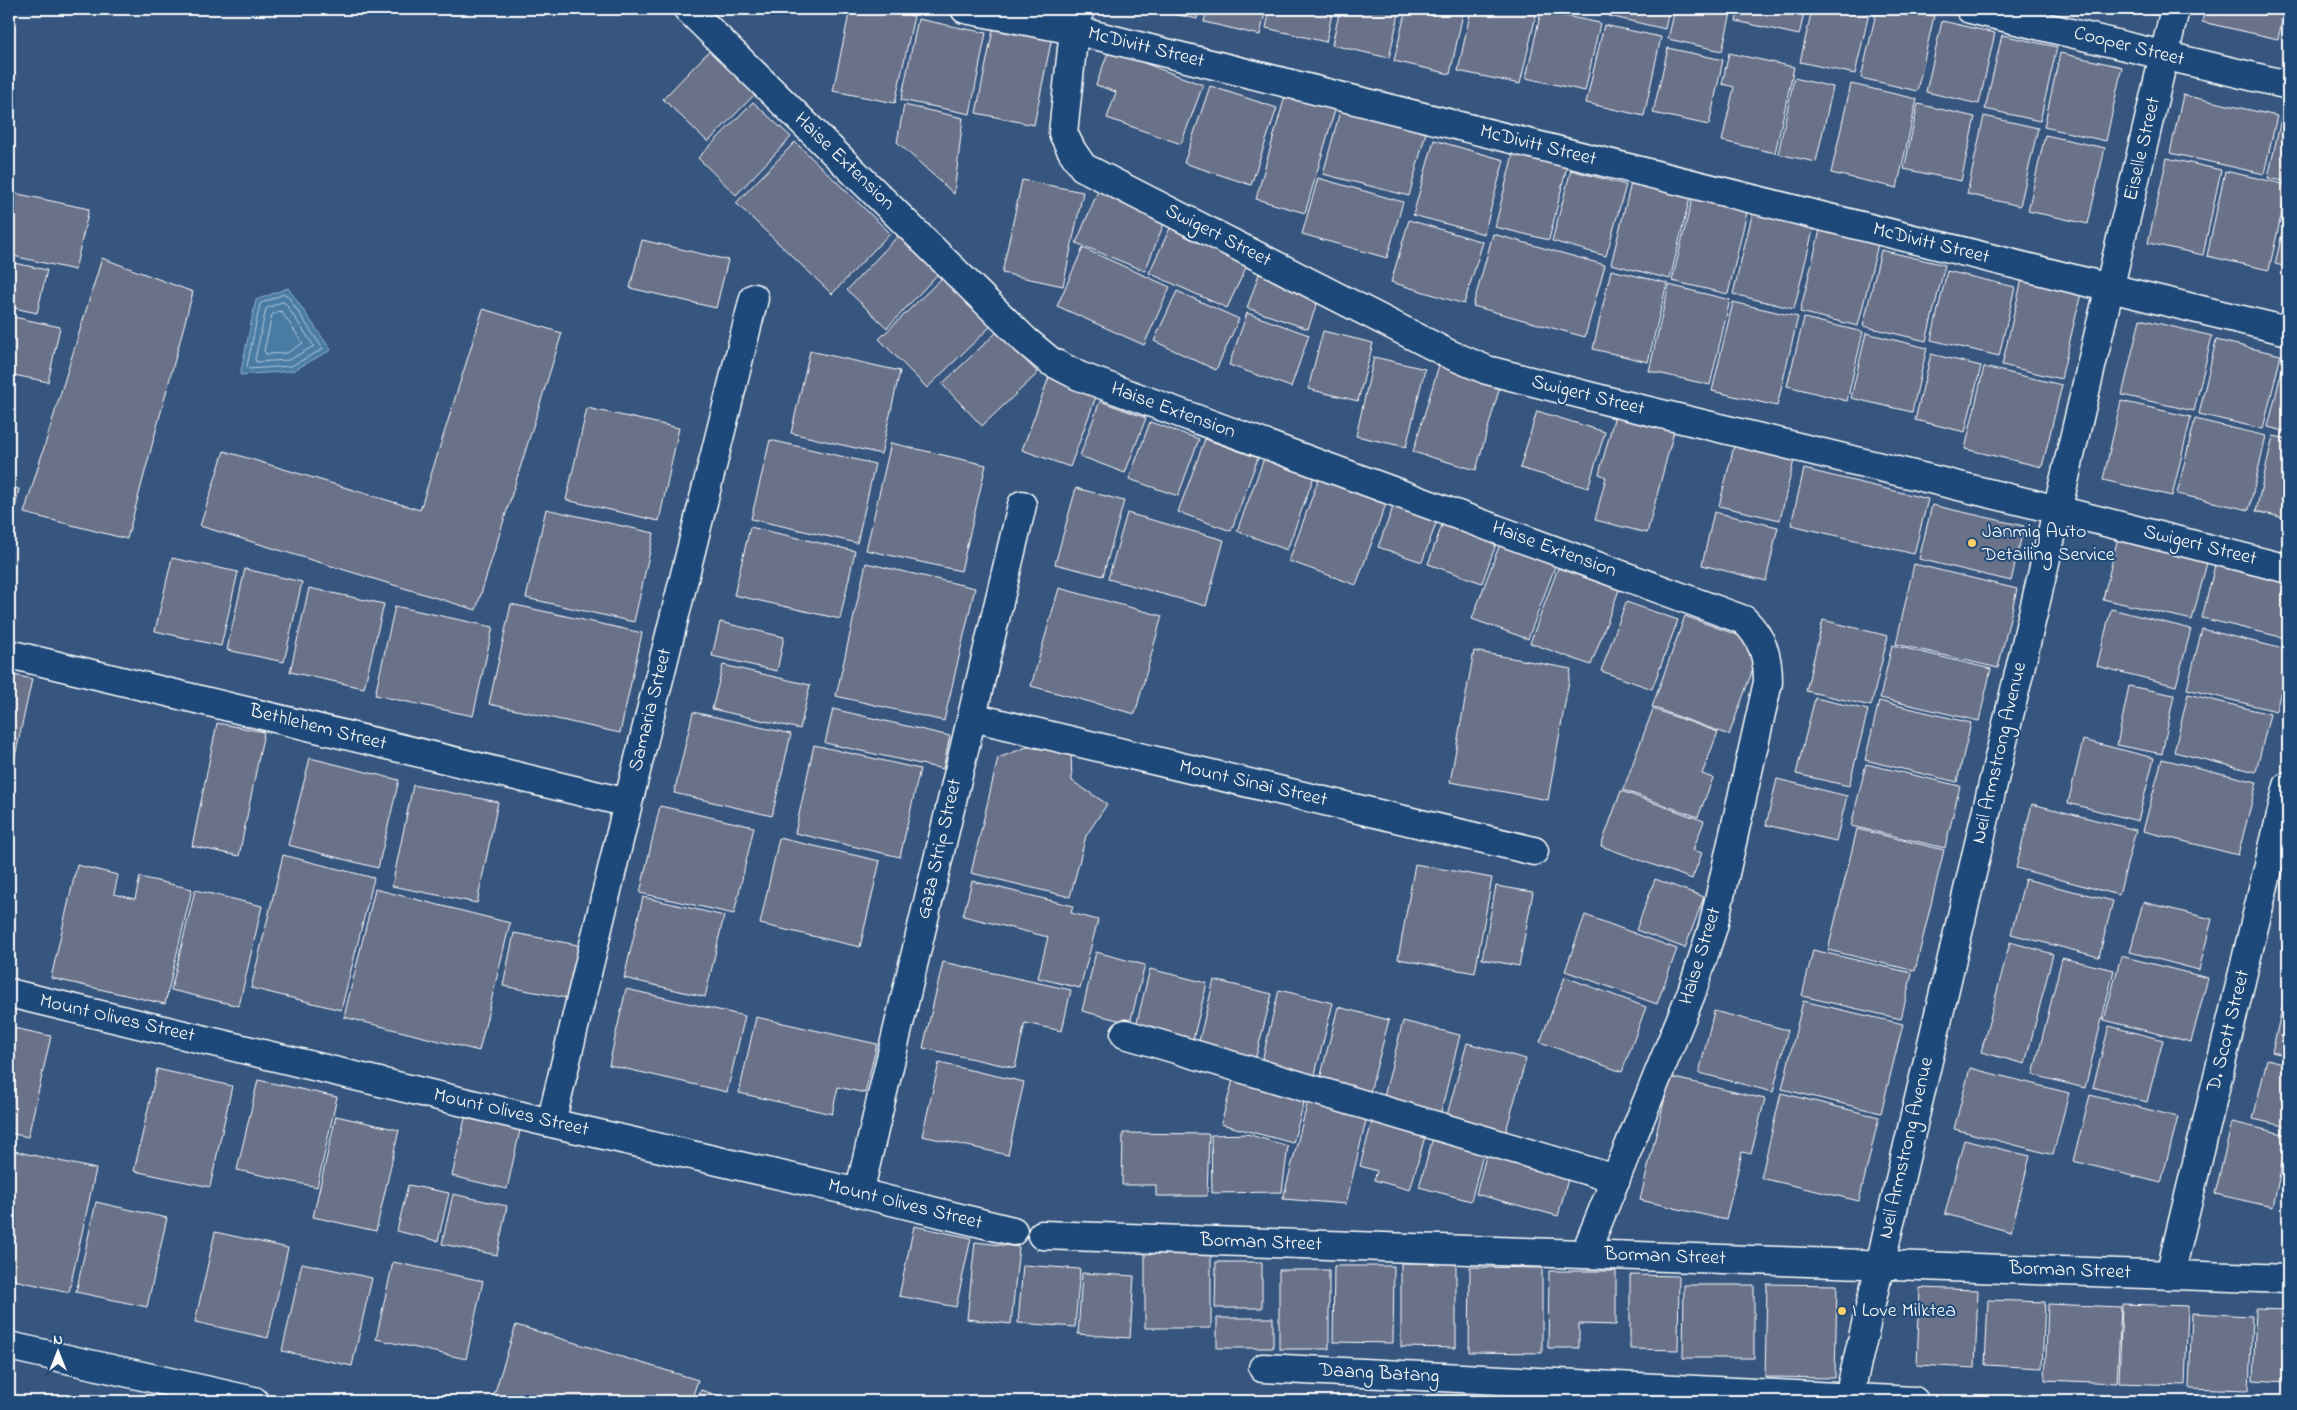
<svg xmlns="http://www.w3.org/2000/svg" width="2297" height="1410" font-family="'Indie Flower',sans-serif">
	<rect width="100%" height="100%" fill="#36567f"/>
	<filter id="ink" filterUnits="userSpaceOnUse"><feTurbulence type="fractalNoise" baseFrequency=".02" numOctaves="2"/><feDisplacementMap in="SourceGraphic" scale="10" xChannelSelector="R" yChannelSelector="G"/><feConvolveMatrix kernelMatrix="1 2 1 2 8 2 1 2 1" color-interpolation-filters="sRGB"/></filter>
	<g filter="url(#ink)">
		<path fill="#487ba5" stroke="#91b0c9" d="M 288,288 L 331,350 L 292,371 L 240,375 L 256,300 Z"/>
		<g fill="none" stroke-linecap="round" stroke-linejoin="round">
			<path stroke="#b6cadb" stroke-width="1" d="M 284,294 L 287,295 L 323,349 L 291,366 L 249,369 L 247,366 L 260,304 Z
				M 282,302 L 285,303 L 314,346 L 289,360 L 256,362 L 255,359 L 266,309 Z
				M 281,311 L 303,343 L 287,353 L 266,354 L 264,351 L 272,315 Z"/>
		</g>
		<path fill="#6a728a" stroke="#fff" d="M 850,9 L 879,9 L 914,16 L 895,103 L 833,91 Z
			M 1152,9 L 1199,9 L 1197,19 Z
			M 1207,9 L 1266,9 L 1260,35 L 1204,22 Z
			M 1270,9 L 1333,9 L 1326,42 L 1266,28 Z
			M 1340,9 L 1400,9 L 1389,58 L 1332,45 Z
			M 1406,9 L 1464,9 L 1450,74 L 1394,61 Z
			M 1471,9 L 1526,9 L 1537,11 L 1520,84 L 1458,71 Z
			M 1576,9 L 1604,9 L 1602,15 Z
			M 1611,9 L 1669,9 L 1665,29 L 1609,16 Z
			M 1675,9 L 1732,9 L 1722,51 L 1668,39 Z
			M 1739,9 L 1805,9 L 1799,35 L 1736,21 Z
			M 1812,9 L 1870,9 L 1855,74 L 1800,62 Z
			M 1877,9 L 1902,9 L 1934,16 L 1917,91 L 1861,78 Z
			M 2126,9 L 2155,9 L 2154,15 Z
			M 2205,9 L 2285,9 L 2278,39 L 2202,22 Z
			M 1541,11 L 1600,23 L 1585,91 L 1526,78 Z
			M 918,19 L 986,33 L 970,114 L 901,100 Z
			M 1942,21 L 1995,33 L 1979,104 L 1926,92 Z
			M 2288,23 L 2288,40 L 2285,39 Z
			M 994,25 L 1052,37 L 1034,125 L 976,113 Z
			M 1604,25 L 1661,37 L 1644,116 L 1586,103 Z
			M 2002,35 L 2057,47 L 2040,121 L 1985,109 Z
			M 716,44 L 761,88 L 708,142 L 663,99 Z
			M 1668,48 L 1723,60 L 1709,125 L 1653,113 Z
			M 1109,50 L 1203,85 L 1181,144 L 1107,118 L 1116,92 L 1096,85 Z
			M 1729,53 L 1794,67 L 1775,153 L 1722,141 L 1734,87 L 1722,84 Z
			M 2060,53 L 2122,67 L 2106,141 L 2044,127 Z
			M 1794,78 L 1833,87 L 1816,162 L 1778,154 Z
			M 1851,84 L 1917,99 L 1897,188 L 1831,173 Z
			M 1210,86 L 1277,108 L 1251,185 L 1184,163 Z
			M 2183,95 L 2277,116 L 2264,174 L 2170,153 Z
			M 1285,96 L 1335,110 L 1305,213 L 1256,199 Z
			M 753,102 L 791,137 L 736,195 L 698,158 Z
			M 1918,104 L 1975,117 L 1961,181 L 1904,169 Z
			M 904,105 L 963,118 L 954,194 L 897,142 Z
			M 2283,109 L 2288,110 L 2288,182 L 2268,178 Z
			M 1340,111 L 1426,132 L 1409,196 L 1323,174 Z
			M 1984,116 L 2038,128 L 2020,206 L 1967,194 Z
			M 2045,135 L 2105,148 L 2088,224 L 2028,211 Z
			M 1434,140 L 1504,160 L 1484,234 L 1413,215 Z
			M 795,142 L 890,233 L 832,294 L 736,203 Z
			M 1515,146 L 1569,158 L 1549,240 L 1495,227 Z
			M 2167,158 L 2221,170 L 2203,255 L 2148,243 Z
			M 1571,170 L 1626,185 L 1606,256 L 1552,241 Z
			M 2225,171 L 2288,185 L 2269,270 L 2207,256 Z
			M 1318,178 L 1403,202 L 1387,258 L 1302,234 Z
			M 1022,180 L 1083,192 L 1063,286 L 1002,273 Z
			M 1631,183 L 1690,197 L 1670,279 L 1611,264 Z
			M 1101,184 L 1169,211 L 1145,271 L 1076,243 Z
			M 9,192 L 89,209 L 75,270 L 9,255 Z
			M 1692,199 L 1747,212 L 1728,294 L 1672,281 Z
			M 2288,207 L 2288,267 L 2275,264 Z
			M 1753,211 L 1814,226 L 1794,309 L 1733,294 Z
			M 1409,220 L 1483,242 L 1464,304 L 1391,282 Z
			M 1173,222 L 1251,257 L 1227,308 L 1149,273 Z
			M 1820,230 L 1878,244 L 1858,326 L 1800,312 Z
			M 1493,234 L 1605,265 L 1585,337 L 1473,306 Z
			M 898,236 L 938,274 L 887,328 L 847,290 Z
			M 642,240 L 728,260 L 716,308 L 630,288 Z
			M 1083,248 L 1170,287 L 1144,345 L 1057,306 Z
			M 1881,250 L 1945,265 L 1926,341 L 1863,326 Z
			M 102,258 L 193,292 L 127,539 L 24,513 Z
			M 9,262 L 47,270 L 37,313 L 9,307 Z
			M 1611,270 L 1667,283 L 1648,362 L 1593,349 Z
			M 1947,271 L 2015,287 L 1999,356 L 1931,340 Z
			M 1259,274 L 1320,295 L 1308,329 L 1247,308 Z
			M 944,276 L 992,325 L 927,388 L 879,339 Z
			M 2022,279 L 2081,293 L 2061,379 L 2002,365 Z
			M 1669,285 L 1730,300 L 1710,385 L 1649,371 Z
			M 1177,291 L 1239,319 L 1216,370 L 1154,341 Z
			M 1733,302 L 1798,317 L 1777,406 L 1712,391 Z
			M 483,309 L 562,333 L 476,610 L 200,526 L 224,451 L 420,510 Z
			M 1247,313 L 1309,335 L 1291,387 L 1229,365 Z
			M 9,316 L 60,327 L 48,382 L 9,374 Z
			M 1804,318 L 1863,332 L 1847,401 L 1787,386 Z
			M 2140,319 L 2212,336 L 2194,411 L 2122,395 Z
			M 998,331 L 1038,373 L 982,426 L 942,384 Z
			M 1323,331 L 1373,343 L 1358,401 L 1308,389 Z
			M 1866,333 L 1927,348 L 1912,412 L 1851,398 Z
			M 2216,340 L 2281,355 L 2263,429 L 2199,414 Z
			M 810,351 L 900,371 L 881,454 L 791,433 Z
			M 1931,354 L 1981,366 L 1965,432 L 1915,420 Z
			M 1374,357 L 1425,369 L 1406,447 L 1356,436 Z
			M 2284,361 L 2288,362 L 2288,432 L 2268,427 Z
			M 1439,365 L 1501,383 L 1476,470 L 1413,452 Z
			M 1984,367 L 2062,385 L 2042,467 L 1965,449 Z
			M 1049,377 L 1097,394 L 1070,467 L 1022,450 Z
			M 1100,401 L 1146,418 L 1125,473 L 1080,456 Z
			M 2121,401 L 2191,417 L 2172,496 L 2103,480 Z
			M 587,408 L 679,428 L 659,521 L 566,500 Z
			M 1537,411 L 1605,432 L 1588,488 L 1520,468 Z
			M 1615,415 L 1674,431 L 1647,533 L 1595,520 L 1606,477 L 1599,474 Z
			M 2195,419 L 2266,436 L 2249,510 L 2177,494 Z
			M 1150,422 L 1199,439 L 1178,496 L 1129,479 Z
			M 2273,436 L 2288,439 L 2288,519 L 2256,511 Z
			M 1205,439 L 1258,458 L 1231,531 L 1178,512 Z
			M 770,440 L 875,464 L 857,543 L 751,519 Z
			M 891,443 L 986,465 L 961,571 L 866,550 Z
			M 1734,446 L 1794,460 L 1780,520 L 1719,506 Z
			M 1266,453 L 1316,471 L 1287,550 L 1237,531 Z
			M 1804,469 L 1928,499 L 1914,554 L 1791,525 Z
			M 1321,472 L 1389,496 L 1356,585 L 1289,561 Z
			M 9,487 L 19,489 L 9,537 Z
			M 1076,488 L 1124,501 L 1103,576 L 1055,564 Z
			M 1395,502 L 1438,518 L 1422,562 L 1378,547 Z
			M 1932,505 L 2024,526 L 2011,581 L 1919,559 Z
			M 546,509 L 654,533 L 634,622 L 526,598 Z
			M 1714,512 L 1778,527 L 1766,581 L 1702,565 Z
			M 1127,513 L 1224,540 L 1206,606 L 1108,579 Z
			M 1442,525 L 1496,544 L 1482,583 L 1428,564 Z
			M 750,527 L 855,551 L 840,619 L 734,595 Z
			M 2118,537 L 2208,559 L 2192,620 L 2103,599 Z
			M 1501,541 L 1557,561 L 1528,639 L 1472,619 Z
			M 2217,557 L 2288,575 L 2288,626 L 2285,638 L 2202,618 Z
			M 172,558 L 238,572 L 221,646 L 155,631 Z
			M 866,563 L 975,588 L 944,721 L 836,696 Z
			M 1914,564 L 2017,589 L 1998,668 L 1896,644 Z
			M 1558,568 L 1619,590 L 1591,665 L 1530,643 Z
			M 245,569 L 302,582 L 284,662 L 227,650 Z
			M 309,588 L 384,604 L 364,688 L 290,672 Z
			M 1059,588 L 1162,616 L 1135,714 L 1031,686 Z
			M 1626,602 L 1678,620 L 1652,689 L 1601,671 Z
			M 511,604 L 642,633 L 620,733 L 489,704 Z
			M 395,606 L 493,627 L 473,716 L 375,695 Z
			M 2111,609 L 2191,629 L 2176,686 L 2097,666 Z
			M 1685,616 L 1762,644 L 1729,735 L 1652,707 Z
			M 1823,620 L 1888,636 L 1871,706 L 1806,691 Z
			M 720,622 L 784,637 L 777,671 L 712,656 Z
			M 2202,629 L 2288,650 L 2288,662 L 2276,711 L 2187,689 Z
			M 1892,645 L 1991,669 L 1979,721 L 1880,698 Z
			M 1474,651 L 1571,669 L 1548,800 L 1450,782 Z
			M 723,665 L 810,685 L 800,729 L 712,709 Z
			M 9,674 L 32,679 L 9,784 Z
			M 2129,686 L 2174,695 L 2162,754 L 2117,745 Z
			M 2188,694 L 2270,714 L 2256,772 L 2174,752 Z
			M 1815,698 L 1868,710 L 1849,786 L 1796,774 Z
			M 1879,701 L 1971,723 L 1957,782 L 1865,760 Z
			M 833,709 L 950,736 L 943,769 L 825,743 Z
			M 1653,709 L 1718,732 L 1702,774 L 1713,778 L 1698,817 L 1623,790 Z
			M 693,712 L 791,734 L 772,816 L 674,793 Z
			M 217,723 L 264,732 L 239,856 L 192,846 Z
			M 2083,740 L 2154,758 L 2138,821 L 2068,803 Z
			M 814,745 L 920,769 L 900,857 L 795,833 Z
			M 1027,747 L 1071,753 L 1072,781 L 1107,804 L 1086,836 L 1070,897 L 971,873 L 998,758 Z
			M 310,758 L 399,780 L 378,868 L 288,845 Z
			M 2162,759 L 2257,782 L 2238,855 L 2143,831 Z
			M 1866,764 L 1960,786 L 1945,848 L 1851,826 Z
			M 1777,779 L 1847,796 L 1836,841 L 1766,825 Z
			M 413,785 L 498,802 L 477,903 L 392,886 Z
			M 1621,791 L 1704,821 L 1693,850 L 1702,853 L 1692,879 L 1601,846 Z
			M 2032,804 L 2136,830 L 2119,895 L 2016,868 Z
			M 660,806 L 754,827 L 734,914 L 640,893 Z
			M 1857,829 L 1944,850 L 1915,971 L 1828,950 Z
			M 779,838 L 880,861 L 860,947 L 760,924 Z
			M 283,855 L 374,878 L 341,1010 L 251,988 Z
			M 1415,864 L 1492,878 L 1475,973 L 1398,959 Z
			M 77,865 L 118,875 L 114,894 L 135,899 L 140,877 L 192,889 L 165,1004 L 51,978 Z
			M 1655,879 L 1704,897 L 1685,948 L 1636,930 Z
			M 2025,879 L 2113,901 L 2099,957 L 2011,934 Z
			M 972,881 L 1073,906 L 1071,913 L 1098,920 L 1080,988 L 1038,978 L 1048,937 L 963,916 Z
			M 1496,886 L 1533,892 L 1519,966 L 1482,959 Z
			M 375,889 L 510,923 L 479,1051 L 344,1017 Z
			M 195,890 L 262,906 L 239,1006 L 171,990 Z
			M 643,897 L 724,916 L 705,997 L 624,978 Z
			M 2143,902 L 2212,919 L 2199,970 L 2130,952 Z
			M 1585,915 L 1677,949 L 1657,1004 L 1565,971 Z
			M 514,933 L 583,946 L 572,999 L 503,986 Z
			M 2010,942 L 2053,954 L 2025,1064 L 1981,1052 Z
			M 1813,950 L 1912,973 L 1901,1019 L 1802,996 Z
			M 1096,952 L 1145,965 L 1130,1023 L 1082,1011 Z
			M 2121,956 L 2208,978 L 2191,1042 L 2104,1020 Z
			M 2062,958 L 2114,970 L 2085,1088 L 2033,1075 Z
			M 943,962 L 1071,990 L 1062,1031 L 1025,1023 L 1015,1068 L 923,1048 Z
			M 1150,969 L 1207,983 L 1192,1044 L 1135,1030 Z
			M 2288,976 L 2288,994 L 2284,993 Z
			M 1565,977 L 1646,1007 L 1622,1072 L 1540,1042 Z
			M 1214,980 L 1272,994 L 1254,1064 L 1197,1049 Z
			M 626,989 L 745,1016 L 727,1092 L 609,1065 Z
			M 1279,990 L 1333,1003 L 1313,1082 L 1260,1069 Z
			M 2284,1000 L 2288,1001 L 2288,1056 L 2272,1052 Z
			M 1803,1001 L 1903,1024 L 1881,1113 L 1782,1089 Z
			M 1338,1007 L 1389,1020 L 1369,1096 L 1319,1083 Z
			M 1714,1011 L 1788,1030 L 1773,1092 L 1699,1073 Z
			M 756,1017 L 877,1044 L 865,1093 L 838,1087 L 832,1114 L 739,1093 Z
			M 1403,1021 L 1460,1035 L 1439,1119 L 1382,1105 Z
			M 2109,1026 L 2163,1040 L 2147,1102 L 2093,1087 Z
			M 9,1027 L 51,1036 L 28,1137 L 9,1133 Z
			M 1467,1043 L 1526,1059 L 1503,1142 L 1444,1126 Z
			M 2267,1059 L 2288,1064 L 2288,1127 L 2253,1119 Z
			M 939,1063 L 1024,1082 L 1008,1155 L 922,1136 Z
			M 1970,1068 L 2069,1093 L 2053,1155 L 1954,1129 Z
			M 157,1069 L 232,1086 L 210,1187 L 134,1171 Z
			M 1234,1076 L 1306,1095 L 1293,1143 L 1221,1124 Z
			M 1670,1077 L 1765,1099 L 1751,1154 L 1742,1152 L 1726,1220 L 1640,1200 Z
			M 258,1080 L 337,1097 L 317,1187 L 237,1170 Z
			M 1310,1093 L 1369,1108 L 1346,1204 L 1283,1199 Z
			M 1781,1093 L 1879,1117 L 1859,1201 L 1761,1178 Z
			M 2090,1095 L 2178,1117 L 2161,1183 L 2073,1161 Z
			M 336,1116 L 399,1130 L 376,1231 L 313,1217 Z
			M 465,1118 L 520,1130 L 507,1189 L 452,1176 Z
			M 1373,1118 L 1426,1133 L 1410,1190 L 1374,1180 L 1377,1171 L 1360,1166 Z
			M 2232,1122 L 2288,1135 L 2273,1207 L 2215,1194 Z
			M 1123,1133 L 1209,1134 L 1207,1196 L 1156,1196 L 1156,1185 L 1122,1185 Z
			M 1247,1134 L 1288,1146 L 1282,1192 L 1212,1193 L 1211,1135 Z
			M 1434,1134 L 1485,1147 L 1471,1201 L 1419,1187 Z
			M 1964,1140 L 2030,1156 L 2011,1232 L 1945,1214 Z
			M 1489,1145 L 1571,1168 L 1558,1216 L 1476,1194 Z
			M 14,1151 L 96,1169 L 69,1292 L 9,1279 L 9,1172 Z
			M 408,1185 L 449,1193 L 438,1241 L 397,1231 Z
			M 453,1194 L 507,1206 L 497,1255 L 442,1244 Z
			M 96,1202 L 167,1218 L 147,1307 L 76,1292 Z
			M 914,1226 L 971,1238 L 956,1307 L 899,1296 Z
			M 215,1232 L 288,1248 L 268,1338 L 195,1322 Z
			M 975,1242 L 1019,1247 L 1011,1324 L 967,1319 Z
			M 1145,1248 L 1211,1249 L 1211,1328 L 1145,1328 Z
			M 393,1262 L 483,1281 L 466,1359 L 376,1339 Z
			M 1216,1262 L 1262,1262 L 1262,1308 L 1215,1308 Z
			M 302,1263 L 372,1278 L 352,1366 L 282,1351 Z
			M 1401,1263 L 1456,1263 L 1456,1348 L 1401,1347 Z
			M 1023,1265 L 1080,1269 L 1075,1327 L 1018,1323 Z
			M 1334,1266 L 1394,1266 L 1393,1343 L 1333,1342 Z
			M 1470,1267 L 1542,1268 L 1542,1353 L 1469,1352 Z
			M 1279,1270 L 1329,1270 L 1329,1349 L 1279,1349 Z
			M 1549,1271 L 1616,1271 L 1616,1325 L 1579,1324 L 1579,1348 L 1548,1348 Z
			M 1082,1273 L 1134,1276 L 1130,1338 L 1078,1334 Z
			M 1630,1275 L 1679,1276 L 1678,1350 L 1630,1349 Z
			M 1767,1284 L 1837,1285 L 1835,1378 L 1765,1377 Z
			M 1684,1285 L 1754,1285 L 1754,1358 L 1683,1358 Z
			M 1920,1288 L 1978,1290 L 1975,1368 L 1917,1365 Z
			M 1988,1300 L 2045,1302 L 2042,1368 L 1985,1365 Z
			M 2048,1304 L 2121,1307 L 2117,1383 L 2045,1380 Z
			M 2122,1304 L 2188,1306 L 2185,1385 L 2119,1383 Z
			M 2256,1309 L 2288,1310 L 2288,1382 L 2253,1380 Z
			M 2192,1313 L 2252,1316 L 2249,1390 L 2189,1388 Z
			M 1217,1318 L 1273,1318 L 1273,1348 L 1217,1348 Z
			M 516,1325 L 698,1380 L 691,1401 L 492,1401 Z
			M 701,1390 L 735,1401 L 697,1401 Z"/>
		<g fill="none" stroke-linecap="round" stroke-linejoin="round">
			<g stroke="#fff" stroke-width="31">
				<path id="street" d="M 688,9 L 1026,341 L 1050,361 L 1079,376 L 1744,620 C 1763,639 1768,656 1768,682 L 1713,927 L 1691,994 L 1585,1254
					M 965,9 L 1074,30 L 2110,288 L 2288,331
					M 1080,9 L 1074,30 L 1063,133 L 1072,151 L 1083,167 L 1449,354 L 1487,370 L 1616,403 L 2058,510 L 2288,569
					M 1970,9 L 2288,85
					M 9,654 L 628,803
					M 972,717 L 1534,851
					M 9,993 L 551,1123 L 859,1193 L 1013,1231
					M 1125,1034 L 1616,1179
					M 551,1123 L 628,803 L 754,298
					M 859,1193 L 1022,505
					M 1042,1235 L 2288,1279
					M 2170,1275 L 2288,786
					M 9,1346 L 254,1401
					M 1263,1368 L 1914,1401
					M 1848,1401 L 2175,9"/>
			</g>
			<use href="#street" stroke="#1f4a7a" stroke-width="28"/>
		</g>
	</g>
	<g fill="#ffd166" stroke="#1f4a7a" stroke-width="2">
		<circle cx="1972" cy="543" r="5"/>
		<circle cx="1842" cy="1311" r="5"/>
	</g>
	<g text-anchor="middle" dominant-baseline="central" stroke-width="4" stroke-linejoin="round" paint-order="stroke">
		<g font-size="20" fill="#fff" stroke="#1f4a7a">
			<text transform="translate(2129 47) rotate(14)">Cooper Street</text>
			<text transform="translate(1146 48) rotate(14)">McDivitt Street</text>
			<text transform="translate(1538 146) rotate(14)">McDivitt Street</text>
			<text transform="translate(2143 149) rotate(-77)">Eiselle Street</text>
			<text transform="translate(844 162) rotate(44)">Haise Extension</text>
			<text transform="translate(1218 236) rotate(27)">Swigert Street</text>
			<text transform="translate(1931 244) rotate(14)">McDivitt Street</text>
			<text transform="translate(1588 396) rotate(14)">Swigert Street</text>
			<text transform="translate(1173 411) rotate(20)">Haise Extension</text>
			<text transform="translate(2200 546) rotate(14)">Swigert Street</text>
			<text transform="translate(1554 550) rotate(20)">Haise Extension</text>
			<text transform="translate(651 710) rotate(-76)">Samaria Srteet</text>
			<text transform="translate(318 728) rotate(14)">Bethlehem Street</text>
			<text transform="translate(2000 753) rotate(-77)">Neil Armstrong Avenue</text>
			<text transform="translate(1253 784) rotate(13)">Mount Sinai Street</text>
			<text transform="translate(940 849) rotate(-77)">Gaza Strip Street</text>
			<text transform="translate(1701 956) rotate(-73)">Haise Street</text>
			<text transform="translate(117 1019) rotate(13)">Mount Olives Street</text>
			<text transform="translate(2229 1031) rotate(-76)">D. Scott Street</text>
			<text transform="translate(511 1113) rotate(13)">Mount Olives Street</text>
			<text transform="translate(1907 1148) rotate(-77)">Neil Armstrong Avenue</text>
			<text transform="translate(905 1205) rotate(14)">Mount Olives Street</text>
			<text transform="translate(1261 1243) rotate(2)">Borman Street</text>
			<text transform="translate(1665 1257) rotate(2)">Borman Street</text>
			<text transform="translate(2070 1271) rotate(2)">Borman Street</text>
			<text transform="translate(1379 1374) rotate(3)">Daang Batang</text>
		</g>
		<g font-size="20" fill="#fff" stroke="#1f4a7a" text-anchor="start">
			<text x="1982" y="532">Janmig Auto<tspan x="1982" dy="23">Detailing Service</tspan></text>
			<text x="1852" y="1311">I Love Milktea</text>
		</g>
	</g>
	<rect width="2297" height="1410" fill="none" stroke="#1f4a7a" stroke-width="30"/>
	<rect x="15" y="15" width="2267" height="1380" fill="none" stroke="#fff" stroke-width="2" filter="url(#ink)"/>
	<g transform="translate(58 1352)" stroke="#1f4a7a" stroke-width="4" paint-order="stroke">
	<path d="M0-4L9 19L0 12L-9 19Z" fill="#ffffff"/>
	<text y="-8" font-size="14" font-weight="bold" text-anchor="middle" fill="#ffffff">N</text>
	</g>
</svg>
